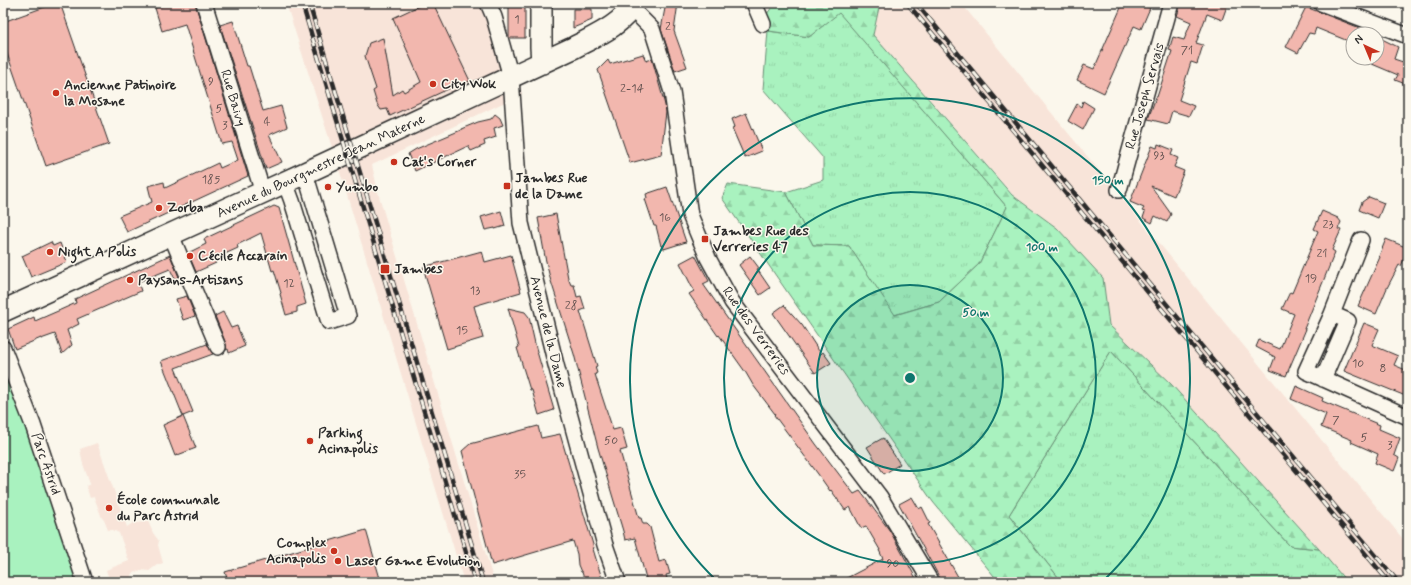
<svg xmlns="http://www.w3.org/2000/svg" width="1411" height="585" font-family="Mynerve,sans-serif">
	<defs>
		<pattern id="grass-tufts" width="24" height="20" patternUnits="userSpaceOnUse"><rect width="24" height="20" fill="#a9f2bf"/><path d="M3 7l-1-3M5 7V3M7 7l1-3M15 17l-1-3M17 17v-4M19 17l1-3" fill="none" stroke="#92d0a4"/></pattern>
		<pattern id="forest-firs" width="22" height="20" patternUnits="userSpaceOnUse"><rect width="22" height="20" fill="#a9f2bf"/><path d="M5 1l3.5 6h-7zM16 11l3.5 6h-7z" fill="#92d0a4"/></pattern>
	</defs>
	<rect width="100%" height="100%" fill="#fbf7ec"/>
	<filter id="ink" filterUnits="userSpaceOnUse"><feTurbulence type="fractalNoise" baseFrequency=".025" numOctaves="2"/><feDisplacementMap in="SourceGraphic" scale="8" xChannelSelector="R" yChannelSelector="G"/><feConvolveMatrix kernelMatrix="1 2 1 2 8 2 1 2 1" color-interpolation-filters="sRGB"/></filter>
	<g filter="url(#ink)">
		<path fill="#f8e4d9" d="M 286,3 L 497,3 L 504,20 L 522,94 L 372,165 L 379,196 L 494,582 L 464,582 L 343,182 Z
			M 880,3 L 961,3 L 1408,545 L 1408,582 L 1347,582 L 1319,549 L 1171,384 L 1109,325 L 1103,278 L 1057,228 L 1013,195 L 873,35 Z
			M 97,443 L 127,527 L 134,522 L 138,523 L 148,521 L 153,533 L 159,541 L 158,545 L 163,563 L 157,565 L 149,571 L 141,570 L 133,573 L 130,582 L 110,582 L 106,570 L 129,561 L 119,533 L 113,530 L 108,530 L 104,520 L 102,518 L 94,497 L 90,498 L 86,486 L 90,484 L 83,464 L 80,449 Z"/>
		<path fill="url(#grass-tufts)" stroke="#6a8e75" d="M 839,12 L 1007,207 L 979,264 L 939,302 L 894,315 L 849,246 L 813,245 L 786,192 L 823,180 L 823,158 L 763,89 L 768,31 L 809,37 Z
			M 1111,351 L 1290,546 L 1319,549 L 1347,582 L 1062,582 L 1009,515 Z"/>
		<path fill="url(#forest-firs)" stroke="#6a8e75" d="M 775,3 L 880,3 L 873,35 L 1012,195 L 1057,228 L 1103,278 L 1109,325 L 1171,384 L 1319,549 L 1290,546 L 1111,351 L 1009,515 L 1062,582 L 999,582 L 933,502 L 722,198 L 728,184 L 786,192 L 813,245 L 849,246 L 895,315 L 939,302 L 979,264 L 1007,207 L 839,13 L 809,37 L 756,29 Z"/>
		<path fill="#a9f2bf" stroke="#6a8e75" d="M 8,369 L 80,582 L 3,582 L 3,372 Z"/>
		<path fill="#f2b7ae" stroke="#2b2b2b" d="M 56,3 L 60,3 L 109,144 L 46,166 L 3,42 L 3,22 Z
			M 172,3 L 195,3 L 248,176 L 127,232 L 119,216 L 152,202 L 148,186 L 164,182 L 165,188 L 218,163 L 220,168 L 238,160 L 232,142 L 222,144 L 185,24 L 162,31 L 155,8 Z
			M 425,3 L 433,3 L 470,81 L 457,85 L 390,116 L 387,109 L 381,110 L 377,104 L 373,91 L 376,89 L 365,56 L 369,43 L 383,38 L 393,95 L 402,89 L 404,92 L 421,82 L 393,18 Z
			M 509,3 L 525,3 L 525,38 L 509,38 Z
			M 666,3 L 678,3 L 674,31 L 687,67 L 675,71 L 661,29 Z
			M 1123,3 L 1137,3 L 1150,8 L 1141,29 L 1134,26 L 1104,93 L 1077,80 L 1084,65 L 1094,69 Z
			M 1180,3 L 1221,3 L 1227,6 L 1222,20 L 1207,14 L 1196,43 L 1203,45 L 1197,64 L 1191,62 L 1179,100 L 1194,106 L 1189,116 L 1172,111 L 1168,124 L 1148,119 L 1156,97 L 1157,97 L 1172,51 L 1169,50 L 1173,37 L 1184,40 L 1191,22 L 1177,16 L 1179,10 Z
			M 1306,7 L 1373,33 L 1373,34 L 1353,34 L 1353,43 L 1316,28 L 1314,34 L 1309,33 L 1298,53 L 1286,47 Z
			M 573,9 L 592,9 L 592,20 L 573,28 Z
			M 233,21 L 247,66 L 249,66 L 263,111 L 281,106 L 287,127 L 269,135 L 282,162 L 266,169 L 220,25 Z
			M 1382,39 L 1398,47 L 1394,59 L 1403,62 L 1408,51 L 1408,85 L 1395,80 L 1398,75 L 1372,64 L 1374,58 L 1377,58 L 1377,51 Z
			M 643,54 L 646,61 L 652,59 L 665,105 L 666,112 L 661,155 L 630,163 L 598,70 L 608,60 L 610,64 Z
			M 1083,101 L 1094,108 L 1083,130 L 1068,121 L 1077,104 L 1081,107 Z
			M 746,113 L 762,151 L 745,158 L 732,128 L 735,127 L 732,119 Z
			M 495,114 L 500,118 L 503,125 L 494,128 L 496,137 L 484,141 L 485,145 L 471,151 L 468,146 L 415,171 L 408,154 L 416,149 L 461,130 L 461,129 L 478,122 L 491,119 Z
			M 1158,144 L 1173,150 L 1171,155 L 1178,158 L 1174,167 L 1184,171 L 1174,196 L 1151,186 L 1171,214 L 1167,222 L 1155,216 L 1152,223 L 1143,218 L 1145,212 L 1142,211 L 1144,208 L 1130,202 L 1152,146 L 1157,148 Z
			M 667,187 L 686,242 L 664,249 L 662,245 L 661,246 L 656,226 L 654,226 L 645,199 L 647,198 L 646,194 Z
			M 1369,197 L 1384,203 L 1378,218 L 1359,210 L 1362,202 Z
			M 274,206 L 279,208 L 306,304 L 297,307 L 297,312 L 286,315 L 280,294 L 281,293 L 274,270 L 272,271 L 261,233 L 237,245 L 238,248 L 214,259 L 216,263 L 196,272 L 188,253 L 206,244 L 204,239 Z
			M 501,211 L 505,226 L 495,229 L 495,228 L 485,230 L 481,217 Z
			M 1322,211 L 1338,218 L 1341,222 L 1338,229 L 1341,230 L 1332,250 L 1335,252 L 1304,329 L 1306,329 L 1286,376 L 1270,370 L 1275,357 L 1256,347 L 1259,340 L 1280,349 L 1294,314 L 1282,309 L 1290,292 L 1292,293 L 1318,231 L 1314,229 Z
			M 556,214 L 568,278 L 571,285 L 574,285 L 577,297 L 581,296 L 585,309 L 580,311 L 597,366 L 595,367 L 597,373 L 595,374 L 598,384 L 613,430 L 621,428 L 627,449 L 620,451 L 639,518 L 641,518 L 643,524 L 647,524 L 650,527 L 659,562 L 666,560 L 670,574 L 666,575 L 668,582 L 647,582 L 635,538 L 625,540 L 623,531 L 598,448 L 574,354 L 550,278 L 545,257 L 538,218 Z
			M 1386,239 L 1408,248 L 1408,250 L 1401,266 L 1399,265 L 1387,288 L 1376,314 L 1358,306 L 1380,257 L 1379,256 Z
			M 51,242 L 53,246 L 60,243 L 67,262 L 31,277 L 22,256 Z
			M 482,251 L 485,262 L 511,255 L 521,292 L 474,306 L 483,338 L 447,349 L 423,267 Z
			M 170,255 L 179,277 L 175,279 L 170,269 L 138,282 L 141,291 L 77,319 L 79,324 L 67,330 L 72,345 L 62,354 L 55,334 L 41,339 L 41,338 L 15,349 L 8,329 L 34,317 L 35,321 L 58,311 L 76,303 L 75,299 Z
			M 695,255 L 709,281 L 703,284 L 816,444 L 854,494 L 860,491 L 867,500 L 890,531 L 918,582 L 839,582 L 883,559 L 879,550 L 880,550 L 866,526 L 861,528 L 850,507 L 845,510 L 831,490 L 830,491 L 818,474 L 774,415 L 775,414 L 753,385 L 746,373 L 719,335 L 718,336 L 689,294 L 694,291 L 680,263 Z
			M 750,256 L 759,268 L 757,269 L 770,288 L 760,295 L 739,265 Z
			M 187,296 L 195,316 L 183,320 L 176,299 Z
			M 784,305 L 802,325 L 821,354 L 823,352 L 831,363 L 815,373 L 773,313 Z
			M 508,308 L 525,312 L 529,317 L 536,348 L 554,410 L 539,415 L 532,390 L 530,390 L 517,348 L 519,347 Z
			M 223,312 L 231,328 L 237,326 L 245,346 L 229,353 L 228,349 L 226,350 L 226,344 L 215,316 Z
			M 1364,323 L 1379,329 L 1372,345 L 1398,356 L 1394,365 L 1408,371 L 1408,397 L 1344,371 Z
			M 207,344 L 213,354 L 175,368 L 193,412 L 183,416 L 161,361 Z
			M 1296,386 L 1323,398 L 1322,401 L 1380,425 L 1379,429 L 1400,438 L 1394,455 L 1399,458 L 1394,471 L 1375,463 L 1378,454 L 1351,442 L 1352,440 L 1321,427 L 1326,414 L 1291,399 Z
			M 183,416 L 196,448 L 175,456 L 163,425 Z
			M 538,426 L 541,438 L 560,434 L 594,548 L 593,549 L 603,582 L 585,582 L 582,572 L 581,572 L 578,565 L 577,554 L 573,541 L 492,565 L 462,451 L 470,444 Z
			M 883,438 L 900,464 L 884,474 L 867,447 Z
			M 912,497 L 919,509 L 922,507 L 930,523 L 928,524 L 961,582 L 942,582 L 899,504 Z
			M 366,530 L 381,582 L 228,582 L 225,572 Z"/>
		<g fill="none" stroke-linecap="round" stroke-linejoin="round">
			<g stroke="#2b2b2b" stroke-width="18">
				<path id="street" d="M 204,3 L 263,193
					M 488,3 L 494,17 L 511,77 L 521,223 L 556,365 L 605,545 L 618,582
					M 754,3 L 763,24
					M 1321,3 L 1408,36
					M 631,8 L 652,29 L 672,92 L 690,215 L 708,258 L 732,302 L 880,497 L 931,582
					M 285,182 L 292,201 L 329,322 L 348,316 L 305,173
					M 1119,190 L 1171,3
					M 171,235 L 218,347
					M 1332,314 L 1361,240
					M 3,348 L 33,425 L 85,582
					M 1323,379 L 1348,321 L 1332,314 L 1306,371 L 1408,417"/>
			</g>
			<g stroke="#2b2b2b" stroke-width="24">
				<path id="secondary" d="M 541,3 L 541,47 L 542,63
					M 3,311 L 305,173 L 571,49 C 593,37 622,26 634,3"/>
			</g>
			<use href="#street" stroke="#fbf7ec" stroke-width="15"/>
			<use href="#secondary" stroke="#fbf7ec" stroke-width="21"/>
			<g stroke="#2b2b2b" stroke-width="4.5">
				<path id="rail" d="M 302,3 L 475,582
					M 309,3 L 483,582
					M 907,3 L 1389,582
					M 916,3 L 1398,582"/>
			</g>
			<use href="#rail" stroke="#fbf7ec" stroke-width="3" stroke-dasharray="9" stroke-linecap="butt"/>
		</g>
	</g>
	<circle cx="910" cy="378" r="93" fill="#0f766e" fill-opacity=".12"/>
	<g fill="none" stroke="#0f766e" stroke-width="2">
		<circle cx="910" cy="378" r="93"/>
		<circle cx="910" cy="378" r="186"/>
		<path d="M717 581A280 280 0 1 1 1103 581"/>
	</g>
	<g fill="#c8321e" stroke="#fbf7ec" stroke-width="1.5">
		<circle cx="433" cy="84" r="4"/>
		<circle cx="56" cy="93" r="4"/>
		<circle cx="394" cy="162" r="4"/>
		<rect x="503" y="182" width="8" height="8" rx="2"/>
		<circle cx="328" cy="187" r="4"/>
		<circle cx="159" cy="208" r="4"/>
		<rect x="701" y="235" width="8" height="8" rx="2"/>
		<circle cx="50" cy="252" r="4"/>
		<circle cx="190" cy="256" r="4"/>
		<rect x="380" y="264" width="10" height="10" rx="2"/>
		<circle cx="130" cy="280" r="4"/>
		<circle cx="310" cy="441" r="4"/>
		<circle cx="109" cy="508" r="4"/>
		<circle cx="334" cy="551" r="4"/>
		<circle cx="338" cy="561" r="4"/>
	</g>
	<g text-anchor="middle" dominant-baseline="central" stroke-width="3" stroke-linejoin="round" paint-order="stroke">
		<g font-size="12" fill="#5d4e4c">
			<text x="517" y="20">1</text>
			<text x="668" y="27">2</text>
			<text x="1187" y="51">71</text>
			<text x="211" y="82">9</text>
			<text x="632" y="89">2-14</text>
			<text x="219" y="109">5</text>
			<text x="267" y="122">4</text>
			<text x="225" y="126">3</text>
			<text x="1159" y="156">93</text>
			<text x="211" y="180">185</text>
			<text x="665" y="218">16</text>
			<text x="1328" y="225">23</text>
			<text x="1322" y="254">21</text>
			<text x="1311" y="279">19</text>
			<text x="289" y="284">12</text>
			<text x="475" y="291">13</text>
			<text x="571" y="306">28</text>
			<text x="462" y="331">15</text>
			<text x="1358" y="364">10</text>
			<text x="1383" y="369">8</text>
			<text x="1336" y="421">7</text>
			<text x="1364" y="438">5</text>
			<text x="611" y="441">50</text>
			<text x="1390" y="446">3</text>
			<text x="520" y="475">35</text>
			<text x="893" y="564">90</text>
		</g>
		<g font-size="14" font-weight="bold" fill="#2b2b2b" stroke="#fbf7ec" text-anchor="start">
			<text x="441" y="84">City Wok</text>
			<text x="64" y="85">Ancienne Patinoire<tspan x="64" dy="16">la Mosane</tspan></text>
			<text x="402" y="162">Cat's Corner</text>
			<text x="515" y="178">Jambes Rue<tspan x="515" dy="16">de la Dame</tspan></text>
			<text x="336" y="187">Yumbo</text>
			<text x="167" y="208">Zorba</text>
			<text x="713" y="231">Jambes Rue des<tspan x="713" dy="16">Verreries 47</tspan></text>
			<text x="58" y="252">Night A Polis</text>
			<text x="198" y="256">Cécile Accarain</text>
			<text x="394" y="269">Jambes</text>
			<text x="138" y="280">Paysans-Artisans</text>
			<text x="318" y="433">Parking<tspan x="318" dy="16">Acinapolis</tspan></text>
			<text x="117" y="500">École communale<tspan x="117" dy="16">du Parc Astrid</tspan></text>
			<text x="326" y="543" text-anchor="end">Complex<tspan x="326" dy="16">Acinapolis</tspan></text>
			<text x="346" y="561">Laser Game Evolution</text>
		</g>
		<g font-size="14" fill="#2b2b2b" stroke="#fbf7ec">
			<text transform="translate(1145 96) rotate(-74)">Rue Joseph Servais</text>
			<text transform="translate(233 98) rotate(73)">Rue Baivy</text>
			<text transform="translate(321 166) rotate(-25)">Avenue du Bourgmestre Jean Materne</text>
			<text transform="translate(756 331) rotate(54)">Rue des Verreries</text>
			<text transform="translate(548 332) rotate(76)">Avenue de la Dame</text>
			<text transform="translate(46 464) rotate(71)">Parc Astrid</text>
		</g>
	</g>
	<circle cx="910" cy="378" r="6" fill="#0f766e" stroke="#fbf7ec" stroke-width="2"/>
	<g font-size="12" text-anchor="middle" font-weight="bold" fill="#0f766e" stroke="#fbf7ec" stroke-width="3" stroke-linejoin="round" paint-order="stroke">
		<text x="1108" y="184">150 m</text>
		<text x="1042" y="251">100 m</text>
		<text x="976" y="316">50 m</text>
	</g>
	<rect width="1411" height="585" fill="none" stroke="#fbf7ec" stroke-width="16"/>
	<rect x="8" y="8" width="1395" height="569" fill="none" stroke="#2b2b2b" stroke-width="1.5" filter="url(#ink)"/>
	<g transform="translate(1365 46) rotate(316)"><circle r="19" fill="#fbf7ec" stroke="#a8a59f"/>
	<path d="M0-3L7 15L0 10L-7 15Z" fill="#c8321e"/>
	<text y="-6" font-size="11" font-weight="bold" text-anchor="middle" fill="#2b2b2b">N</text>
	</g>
</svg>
